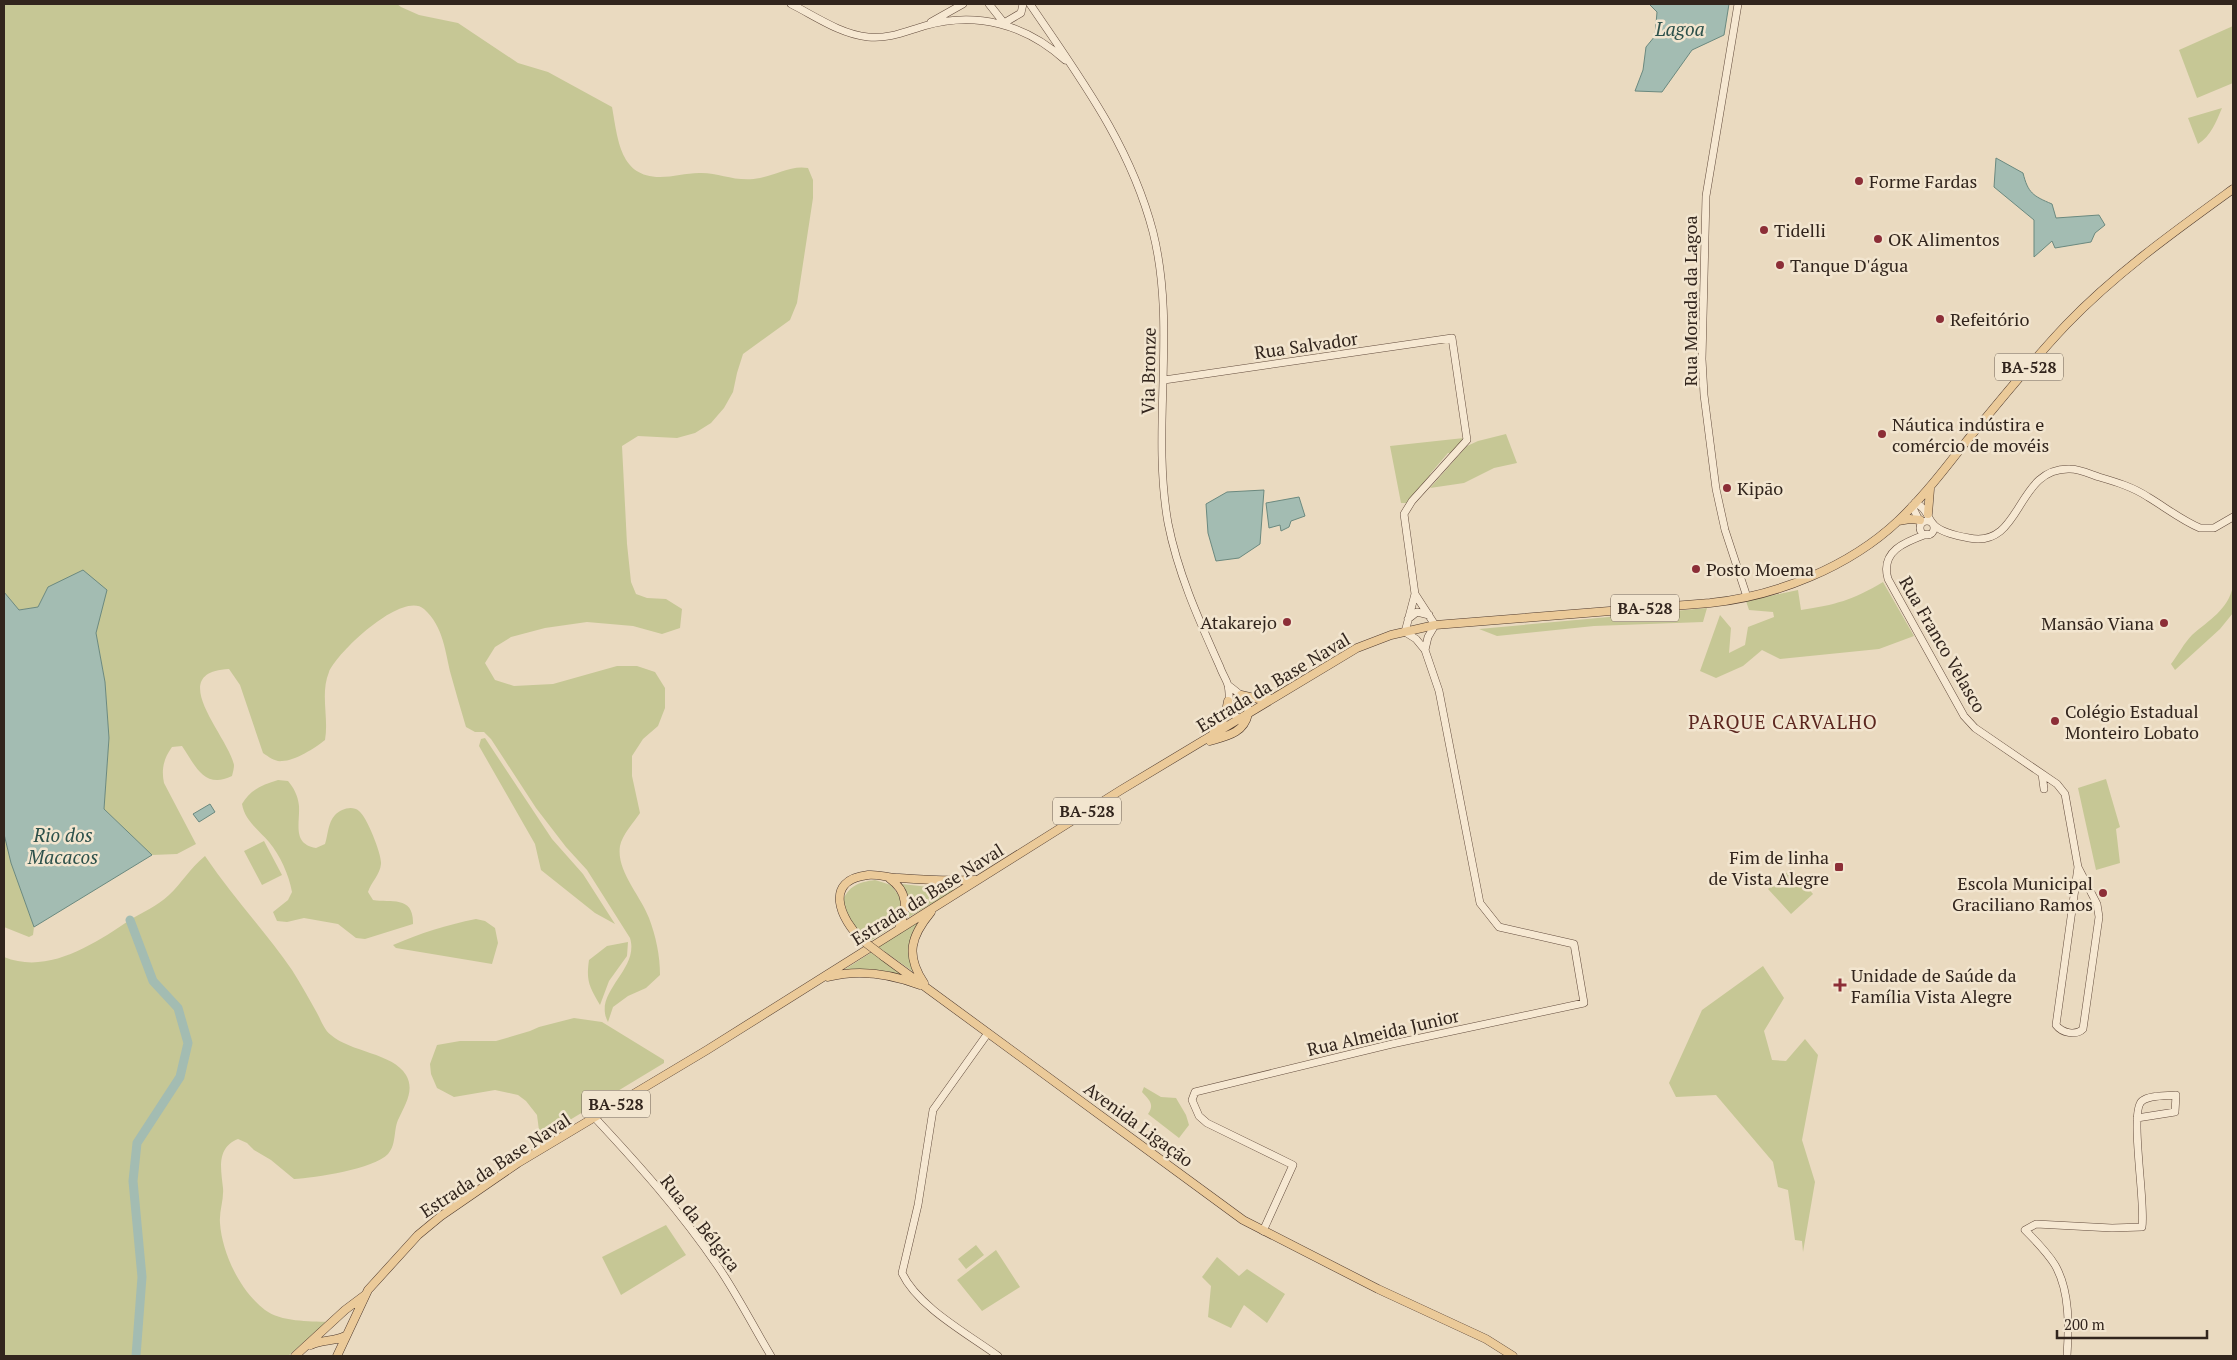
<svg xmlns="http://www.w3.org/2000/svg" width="2237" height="1360" font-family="'PT Serif',serif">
	<rect width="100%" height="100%" fill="#eadac0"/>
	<path fill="#c6c795" d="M 4,4 L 397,4 L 401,7 L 419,15 L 458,23 L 518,63 L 548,72 L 612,107 C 618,140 620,177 660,177 C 673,177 686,173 699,173 C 719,172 736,183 760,178 C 776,175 791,165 808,168 L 813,180 L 813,198 L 797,303 L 790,320 L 743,354 L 737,373 L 733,392 L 724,408 L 711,423 L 695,433 L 677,438 L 638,436 L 622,446 L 627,544 L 631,582 L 636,594 L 647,598 L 666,599 L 682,609 L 680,628 L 662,634 L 633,626 L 587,622 L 545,628 L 511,637 L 495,647 L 485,663 L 495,680 L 514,686 L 553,684 L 617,666 L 637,666 L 655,672 L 665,688 L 665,708 L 658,726 L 643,739 L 632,756 L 632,776 L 640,813 C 634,822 622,835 620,846 C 616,871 641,896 649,918 C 656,937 660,955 660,975 L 646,988 L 628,996 L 613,1007 L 608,1022 C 592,992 640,970 630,938 L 587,870 L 566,847 L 536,808 L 491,739 L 484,732 L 475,732 L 466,727 C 461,710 456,693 451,675 C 445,652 444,627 424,609 C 403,590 337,652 329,672 C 320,694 329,717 325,740 C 315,748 295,761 282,761 C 275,762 269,757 263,753 L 240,685 L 229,669 C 164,672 228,736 234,765 C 234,768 233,772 232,776 C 204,790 195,765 182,746 L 172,747 C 164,758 161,769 164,783 L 196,844 L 177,854 L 152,855 L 104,809 L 109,738 L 105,682 L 96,633 L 106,590 L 48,587 L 38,607 L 19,610 L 4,592 Z
		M 2233,26 L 2233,83 L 2197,98 L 2179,50 Z
		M 2222,108 C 2216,122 2211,136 2198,144 L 2188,118 Z
		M 1506,434 L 1517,463 L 1494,468 L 1464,483 L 1430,488 L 1467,446 L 1478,441 Z
		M 1464,438 L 1452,453 L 1448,453 L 1430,474 L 1430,478 L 1407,503 L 1401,503 L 1390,446 Z
		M 1883,582 L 1914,636 L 1879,649 L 1780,659 L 1762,650 L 1743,666 L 1716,678 L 1700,671 L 1720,615 L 1731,628 L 1729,653 L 1745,645 L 1748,627 L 1774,617 L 1773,612 L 1749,610 L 1746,601 L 1798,590 L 1801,610 C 1835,605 1853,600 1883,582 Z
		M 2233,586 L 2233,613 L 2220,629 L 2175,670 L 2171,664 C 2178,655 2184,643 2192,635 C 2209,620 2228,610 2233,586 Z
		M 1707,608 L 1703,622 L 1594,626 L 1497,636 L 1479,629 Z
		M 485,738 L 552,839 L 583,874 L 615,924 L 595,913 L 541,870 L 535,844 L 479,746 L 481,739 Z
		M 2106,779 L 2120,827 L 2116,829 L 2120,863 L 2096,870 L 2078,788 Z
		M 278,780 L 288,781 C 294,788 298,796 299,806 C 300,824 292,844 316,848 L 325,844 C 328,835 328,822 335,815 C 341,809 352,805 359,811 C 367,817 382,855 381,864 C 380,875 371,882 368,892 L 373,900 C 391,903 414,895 413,924 L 365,939 L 356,938 L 338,924 L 304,918 L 287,922 L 277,921 L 273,912 L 288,900 L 292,892 C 289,875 280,855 269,842 C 258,829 245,821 242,804 C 250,790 262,785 278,780 Z
		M 4,834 L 11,863 L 34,927 L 33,935 L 29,937 L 4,927 Z
		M 264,841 L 282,875 L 262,885 L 244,851 Z
		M 205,856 C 232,896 265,931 292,970 C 301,984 309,999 317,1013 C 321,1020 324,1030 331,1035 C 350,1052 393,1053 406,1075 C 415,1090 405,1105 399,1118 C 393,1129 397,1144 388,1154 C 374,1169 315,1178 294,1179 L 271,1160 L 254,1150 L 247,1143 L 238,1139 C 216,1148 221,1169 223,1188 C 224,1200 219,1211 220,1223 C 222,1253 240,1291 265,1310 C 281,1322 309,1321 328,1322 L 288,1356 L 4,1356 L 4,957 C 48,975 94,944 130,920 C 143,912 157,906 169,895 C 182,883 189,869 205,856 Z
		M 1791,869 L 1813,894 L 1791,914 L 1768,889 Z
		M 875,880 L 891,885 L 902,900 C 898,926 891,928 870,941 C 857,931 847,918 843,901 C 848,886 859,882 875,880 Z
		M 902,884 L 955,890 L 909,917 L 909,897 Z
		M 476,919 L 485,921 L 495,928 L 498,943 L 492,964 L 396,948 L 393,945 C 421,933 446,925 476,919 Z
		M 920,921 L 912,936 L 915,973 L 878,947 Z
		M 628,942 L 627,956 L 609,981 L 600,1005 C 589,986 586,981 589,960 L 607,946 Z
		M 872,952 L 906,977 L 844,970 Z
		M 1763,966 L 1784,998 L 1764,1031 L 1772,1060 L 1786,1061 L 1805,1039 L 1818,1055 L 1802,1140 L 1815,1182 L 1803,1252 L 1802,1241 L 1795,1240 L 1788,1190 L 1778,1187 L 1773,1162 L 1716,1095 L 1676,1097 L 1669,1083 L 1702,1010 Z
		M 574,1018 L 602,1022 L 664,1060 L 664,1063 L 540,1138 L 537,1115 L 526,1101 L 518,1095 L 495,1090 L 454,1097 L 437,1088 L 431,1074 L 430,1064 L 437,1045 L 460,1041 L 496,1041 L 530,1031 L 539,1027 Z
		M 1144,1087 L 1161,1097 L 1176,1098 L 1186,1115 L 1189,1125 L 1179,1138 L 1148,1114 C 1155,1104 1149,1100 1142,1092 Z
		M 666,1225 L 686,1255 L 621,1295 L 602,1257 Z
		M 976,1245 L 984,1255 L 966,1269 L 958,1259 Z
		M 996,1250 L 1020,1287 L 982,1311 L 957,1280 Z
		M 1217,1257 L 1239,1276 L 1247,1269 L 1285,1294 L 1267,1323 L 1244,1305 L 1231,1328 L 1208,1317 L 1211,1286 L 1202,1277 Z"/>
	<path fill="#a3bcb2" stroke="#6b897f" d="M 1649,4 L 1729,4 L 1724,35 L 1692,50 L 1662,92 L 1635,91 L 1643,70 L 1646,47 L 1655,36 L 1657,12 Z
		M 1996,158 L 2023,173 C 2028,193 2033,196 2052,204 L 2056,218 L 2099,215 L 2105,225 L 2095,233 L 2091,242 L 2055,248 L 2052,241 L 2034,257 L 2034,220 L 1994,187 Z
		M 1264,490 L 1260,544 L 1239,558 L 1216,561 L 1208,533 L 1206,504 L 1227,492 Z
		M 1299,497 L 1305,516 L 1291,521 L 1289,527 L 1281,531 L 1280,525 L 1269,528 L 1266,503 Z
		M 83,570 L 107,590 L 96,633 L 105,682 L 109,738 L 104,809 L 152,855 L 34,927 L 11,863 L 4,834 L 4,592 L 19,610 L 38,607 L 48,587 Z
		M 210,804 L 215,812 L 199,822 L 193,814 Z"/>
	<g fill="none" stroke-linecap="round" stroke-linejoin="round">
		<path stroke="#a3bcb2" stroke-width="9" d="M 130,920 L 153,981 L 178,1008 L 188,1043 L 180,1077 L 137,1143 L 133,1181 L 142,1277 L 136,1356"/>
		<g stroke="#634c3d" stroke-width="8">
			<path id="secondary" d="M 791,4 C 815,16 840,34 868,37 C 889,39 904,32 924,26 C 976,11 1025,24 1065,60
				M 989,4 L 1004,23 L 1021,13 L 1023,4
				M 1030,4 C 1080,78 1130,144 1153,232 C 1177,328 1151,427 1168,523 C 1178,574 1199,620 1220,667 C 1222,673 1226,679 1228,685 C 1231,699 1226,709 1239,719
				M 1738,4 L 1706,196 L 1702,359 L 1704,395 L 1716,489 L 1725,530 L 1747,597
				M 931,22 L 963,4
				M 1164,380 L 1452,338 L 1467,440 L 1412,501 L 1404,514 L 1415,594 L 1435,625 L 1428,637 L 1425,650
				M 1915,503 C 1927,508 1926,516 1934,525 C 1942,533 1958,536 1969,538 C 2023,549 2015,467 2070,469 C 2079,469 2090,474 2099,477 C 2116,482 2133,487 2148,497 C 2165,507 2181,520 2200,528 L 2214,528 L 2233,517
				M 1912,506 L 1921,524
				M1920 528a7 7 0 1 1 14 0a7 7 0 1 1-14 0Z
				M 1927,534 C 1905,542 1880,551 1888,579 L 1964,716 L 1975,728 L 2057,784 L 2065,794 L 2078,867 L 2056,1025 C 2062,1033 2076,1036 2083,1029 L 2099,917 L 2097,904 L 2078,867
				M 1408,619 L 1417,612 L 1429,615
				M 1228,685 C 1238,693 1249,699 1248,714
				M 2042,774 L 2044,789
				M 988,1033 L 933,1110 L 918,1205 L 902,1273 C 918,1307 968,1334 998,1356
				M 595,1118 C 638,1164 681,1212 717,1265 C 737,1294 753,1326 771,1356
				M 1263,1231 L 1293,1165 L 1207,1123 L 1199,1116 L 1192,1100 L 1195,1092 L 1392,1044 L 1584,1003 L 1574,944 L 1499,927 L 1480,903 L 1439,691 L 1425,650 L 1416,639 L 1405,632 L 1415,594
				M 2067,1356 C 2069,1327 2070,1291 2055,1265 C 2047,1252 2036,1241 2025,1230 L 2036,1224 L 2112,1228 L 2142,1227 C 2146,1204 2129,1111 2142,1101 C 2149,1095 2167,1096 2176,1095 L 2175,1112 L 2137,1118"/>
		</g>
		<g stroke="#4f3a2e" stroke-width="9">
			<path id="primary" d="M 1928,514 L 1930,489
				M 1898,521 L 1910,519 L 1920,520
				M 1241,695 L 1259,699 L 1271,699
				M 1214,731 L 1225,717 L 1228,701
				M 1210,741 C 1227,736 1244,733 1248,714
				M 889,878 C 909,892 907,908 899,929
				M 862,940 C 840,919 823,880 868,875 C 879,874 888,878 899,878 C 925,880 950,881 976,880
				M 883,956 L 1243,1220 L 1378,1289 L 1486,1339 L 1513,1356
				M 828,977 C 858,969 891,974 920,985
				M 924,983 C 905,955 911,936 931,912
				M 311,1345 C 323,1339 334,1342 345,1336
				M 295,1356 L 345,1310 L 365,1295
				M 337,1356 L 368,1290 L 418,1235 L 441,1216 L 518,1163 L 707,1050 L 1121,790 L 1357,648 L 1391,635 L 1435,625 L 1710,603 C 1777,596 1849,567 1898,521 C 1923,497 1944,470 1965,443 C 1998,403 2030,363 2066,325 C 2116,273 2175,231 2233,189"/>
		</g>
		<use href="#secondary" stroke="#f6e8d2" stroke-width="7"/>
		<use href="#primary" stroke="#ebca99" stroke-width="8"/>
		<g stroke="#4f3a2e" stroke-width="9" stroke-linecap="butt">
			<path id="primary-bridge" d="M 862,940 L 883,956"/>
		</g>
		<use href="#primary-bridge" stroke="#ebca99" stroke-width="8"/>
	</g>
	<g fill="#8c2e37" stroke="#f2e5cf" stroke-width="2">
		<circle cx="1859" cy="181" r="5"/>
		<circle cx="1764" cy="230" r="5"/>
		<circle cx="1878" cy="239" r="5"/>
		<circle cx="1780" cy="265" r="5"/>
		<circle cx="1940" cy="319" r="5"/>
		<circle cx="1882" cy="434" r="5"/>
		<circle cx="1727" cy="488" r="5"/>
		<circle cx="1696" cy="569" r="5"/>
		<circle cx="1287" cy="622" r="5"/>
		<circle cx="2164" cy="623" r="5"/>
		<circle cx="2055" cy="721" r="5"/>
		<rect x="1834" y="862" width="10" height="10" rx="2.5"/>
		<circle cx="2103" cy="893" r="5"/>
		<path d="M1837.5 977.5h5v5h5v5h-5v5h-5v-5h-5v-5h5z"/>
	</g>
	<g text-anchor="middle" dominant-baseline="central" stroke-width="5" stroke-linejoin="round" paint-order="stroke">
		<g fill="#f2e5cf" stroke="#6c5f52" stroke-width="1">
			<rect x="1995" y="353.5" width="68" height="27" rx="4"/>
			<rect x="1611" y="594.5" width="68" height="27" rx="4"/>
			<rect x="1053" y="797.5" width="68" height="27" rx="4"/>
			<rect x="582" y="1090.5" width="68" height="27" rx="4"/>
		</g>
		<g font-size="16" font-weight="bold" fill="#32251d">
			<text x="2029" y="367">BA-528</text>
			<text x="1645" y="608">BA-528</text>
			<text x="1087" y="811">BA-528</text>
			<text x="616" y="1104">BA-528</text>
		</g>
		<g font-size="18" fill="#32251d" stroke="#f2e5cf" text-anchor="start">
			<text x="1869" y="181">Forme Fardas</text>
			<text x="1774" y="230">Tidelli</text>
			<text x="1888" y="239">OK Alimentos</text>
			<text x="1790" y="265">Tanque D'água</text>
			<text x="1950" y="319">Refeitório</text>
			<text x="1892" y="424">Náutica indústira e<tspan x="1892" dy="21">comércio de movéis</tspan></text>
			<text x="1737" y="488">Kipão</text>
			<text x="1706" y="569">Posto Moema</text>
			<text x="1277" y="622" text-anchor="end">Atakarejo</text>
			<text x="2154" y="623" text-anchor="end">Mansão Viana</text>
			<text x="2065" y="711">Colégio Estadual<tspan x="2065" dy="21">Monteiro Lobato</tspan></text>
			<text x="1829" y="857" text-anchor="end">Fim de linha<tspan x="1829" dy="21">de Vista Alegre</tspan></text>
			<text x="2093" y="883" text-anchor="end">Escola Municipal<tspan x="2093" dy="21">Graciliano Ramos</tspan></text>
			<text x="1851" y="975">Unidade de Saúde da<tspan x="1851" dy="21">Família Vista Alegre</tspan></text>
		</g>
		<g font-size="18" fill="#32251d" stroke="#f2e5cf">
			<text transform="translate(1690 301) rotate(-90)">Rua Morada da Lagoa</text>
			<text transform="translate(1306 345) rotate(-8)">Rua Salvador</text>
			<text transform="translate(1148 371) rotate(-89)">Via Bronze</text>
			<text transform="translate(1943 644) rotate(60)">Rua Franco Velasco</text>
			<text transform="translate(1273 682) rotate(-31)">Estrada da Base Naval</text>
			<text transform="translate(927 894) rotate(-32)">Estrada da Base Naval</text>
			<text transform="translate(1383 1032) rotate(-13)">Rua Almeida Junior</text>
			<text transform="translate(1139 1124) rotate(36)">Avenida Ligação</text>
			<text transform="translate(495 1165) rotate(-33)">Estrada da Base Naval</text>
			<text transform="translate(701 1223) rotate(52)">Rua da Bélgica</text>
		</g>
		<g font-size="19" font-style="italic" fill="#2d514b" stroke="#f2e5cf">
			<text x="1680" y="28">Lagoa</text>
			<text x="63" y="834">Rio dos<tspan x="63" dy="22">Macacos</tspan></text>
		</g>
		<g font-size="19" letter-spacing="1" fill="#5c261f" stroke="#f2e5cf">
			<text x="1783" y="721">PARQUE CARVALHO</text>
		</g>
	</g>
	<rect width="2237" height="1360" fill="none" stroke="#32251d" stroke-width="10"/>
	<path d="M2057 1330v8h150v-8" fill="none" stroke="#32251d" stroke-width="2.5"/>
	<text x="2064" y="1330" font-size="15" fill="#32251d" stroke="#f2e5cf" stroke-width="4" paint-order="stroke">200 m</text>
</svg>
